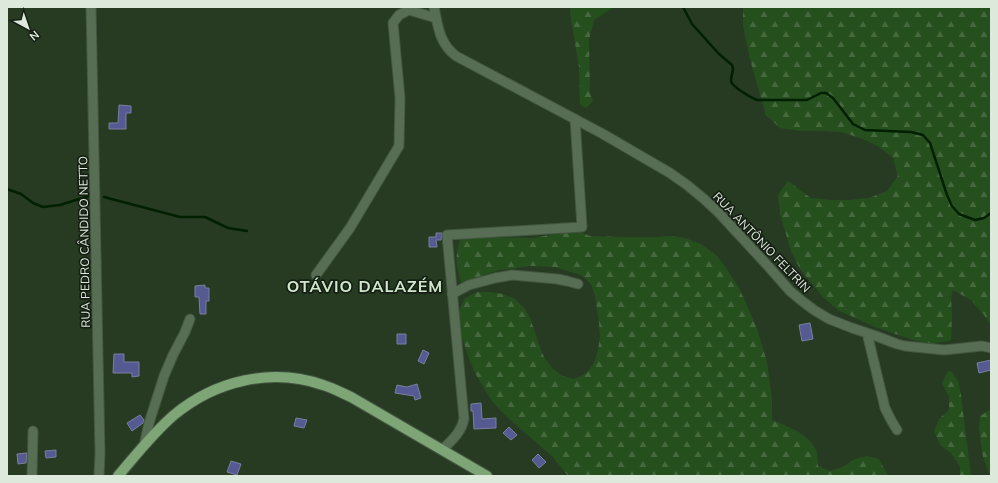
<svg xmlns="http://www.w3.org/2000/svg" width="998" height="483" font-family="Mulish,sans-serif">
	<defs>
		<pattern id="forest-firs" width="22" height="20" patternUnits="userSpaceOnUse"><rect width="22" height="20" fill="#264f1e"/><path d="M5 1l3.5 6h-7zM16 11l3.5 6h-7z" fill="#45683e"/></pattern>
	</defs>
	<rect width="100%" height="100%" fill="#273b23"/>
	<path fill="url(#forest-firs)" d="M 570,7 L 616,7 L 611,9 L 594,20 L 589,40 L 590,93 L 593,101 L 586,108 L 580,105 L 579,67 L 570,13 Z
		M 743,7 L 991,7 L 991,326 L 984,315 L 971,300 L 953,290 L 951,297 L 952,316 L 951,340 L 933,344 L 913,340 L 875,327 L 838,310 L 824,298 L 800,269 L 791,251 L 780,214 L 778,195 L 788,181 L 811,198 L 831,200 L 850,200 L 869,198 L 887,191 L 898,176 L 893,158 L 878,146 L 860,138 L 841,132 L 821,131 L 801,131 L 780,128 L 766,115 L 752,67 L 747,46 L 743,25 Z
		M 578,231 L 590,236 L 621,237 L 657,237 L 670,236 L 685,238 L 701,244 L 715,254 L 724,265 L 739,288 L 745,301 L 757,329 L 767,362 L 772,400 L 772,420 C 787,426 809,434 816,450 C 818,454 817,461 818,466 L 830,471 L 843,467 L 853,460 L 866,456 L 879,459 L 888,476 L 568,476 L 553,457 L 508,418 L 498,408 L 490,398 L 475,373 L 470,361 L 461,335 L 459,310 L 465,298 L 477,292 L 490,292 L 503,294 L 515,299 L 525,309 L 531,320 L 539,345 L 544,357 L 552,368 L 562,376 L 574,379 L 587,373 L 594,363 L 598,350 L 600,337 L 599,323 L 595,296 L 591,284 L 581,275 L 554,267 L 531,266 L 499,270 L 461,283 C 457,266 454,258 460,240 L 471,237 L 534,238 L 564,232 Z
		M 948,371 L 952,372 L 958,381 L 961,395 L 971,476 L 960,476 L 960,467 L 951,453 L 940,445 L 934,431 L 939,419 L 949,410 L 949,397 L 942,383 Z
		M 991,409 L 991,476 L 990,476 L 983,457 L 979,429 L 980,416 Z"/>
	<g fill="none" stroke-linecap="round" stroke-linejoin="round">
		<path stroke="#012000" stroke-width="2.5" d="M 683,7 L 692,24 L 719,54 L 732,65 L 733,68 C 733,72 731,77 731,81 C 732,87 752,98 757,100 L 807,100 L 821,93 L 826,93 L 833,98 L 853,124 L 865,130 L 911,132 L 923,135 L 930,143 L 947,195 L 952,206 L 959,214 L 975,220 L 984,218 L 991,213
			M 7,189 L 21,194 L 33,203 L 43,207 L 60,205 L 92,195
			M 104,197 L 180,217 L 205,217 L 228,228 L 247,231"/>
	</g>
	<path fill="#555a93" stroke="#7b7f9f" d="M 119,105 L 131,106 L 131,113 L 126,113 L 126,129 L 109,129 L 109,123 L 118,123 Z
		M 436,233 L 442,233 L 441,240 L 436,240 L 437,247 L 429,247 L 429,237 L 436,237 Z
		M 205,285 L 205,288 L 209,288 L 209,301 L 206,301 L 206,314 L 200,314 L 199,297 L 195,297 L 195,286 Z
		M 810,323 L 813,339 L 802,341 L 799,325 Z
		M 397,334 L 406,334 L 406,344 L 397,344 Z
		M 423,350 L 429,353 L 424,364 L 418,361 Z
		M 114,354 L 124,354 L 124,362 L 139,362 L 139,376 L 132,377 L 132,373 L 113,373 Z
		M 991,360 L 991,370 L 979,373 L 977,363 Z
		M 417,384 L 421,398 L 415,400 L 414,396 L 395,393 L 397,385 L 407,387 Z
		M 481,403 L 482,419 L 496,418 L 496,428 L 474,429 L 473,411 L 471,411 L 471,404 Z
		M 140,415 L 144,420 L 143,423 L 132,431 L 127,423 Z
		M 296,418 L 307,420 L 304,428 L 294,426 Z
		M 509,427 L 517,435 L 511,440 L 503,433 Z
		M 56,450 L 56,457 L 46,458 L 45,451 Z
		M 27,453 L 26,463 L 18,464 L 17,454 Z
		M 538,454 L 546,462 L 539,468 L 532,460 Z
		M 231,461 L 241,464 L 237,475 L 227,472 Z"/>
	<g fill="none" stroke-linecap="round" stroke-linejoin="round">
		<g stroke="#445641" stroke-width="11">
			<path id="minor" d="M 91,7 L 100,454 L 99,476
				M 434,7 C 438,26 439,43 456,56 L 603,134 L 670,173 L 687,185 L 704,199 L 718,212 L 768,266 L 790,291 L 802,301 L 814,310 L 829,319 L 852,328 L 876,336 L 897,344 L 905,346 L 944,350 L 982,346 L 991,348
				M 316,275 L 350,228 L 399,146 L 400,98 L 393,23 L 399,15 L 409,10 L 436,18
				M 452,294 L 469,285 L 495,278 L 512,275 L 557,279 L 567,281 L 578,284
				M 867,333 L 885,408 L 891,420 L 897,430
				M 144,446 L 149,423 L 164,376 L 173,355 L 185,332 L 190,319
				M 442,450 C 452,440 461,433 464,419 L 447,235 L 582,227 L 575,119
				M 32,476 L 33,431"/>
		</g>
		<g stroke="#445641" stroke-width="12">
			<path id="major" d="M 118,476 C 136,455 153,433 174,415 C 215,381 271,367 323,385 C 333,388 342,393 351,397 L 487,476"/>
		</g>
		<use href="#minor" stroke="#586e54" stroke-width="9"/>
		<use href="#major" stroke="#7da576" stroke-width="10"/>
	</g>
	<g text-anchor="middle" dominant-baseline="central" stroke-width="3.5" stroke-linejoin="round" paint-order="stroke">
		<g font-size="12" fill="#ddeadb" stroke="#161f14">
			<text transform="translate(84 242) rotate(-91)">RUA PEDRO CÂNDIDO NETTO</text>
			<text transform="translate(762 242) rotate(46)">RUA ANTÔNIO FELTRIN</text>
		</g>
		<g font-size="16" font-weight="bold" letter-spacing="1" fill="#cfe8ca" stroke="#161f14">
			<text x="365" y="286">OTÁVIO DALAZÉM</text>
		</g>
	</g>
	<rect width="998" height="483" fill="none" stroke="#ddeadb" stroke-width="16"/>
	<g transform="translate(28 28) rotate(140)" stroke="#161f14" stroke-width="3" paint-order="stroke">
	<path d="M0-3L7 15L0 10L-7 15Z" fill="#ddeadb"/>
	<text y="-6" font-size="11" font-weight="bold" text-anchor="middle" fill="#ddeadb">N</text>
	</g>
</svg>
